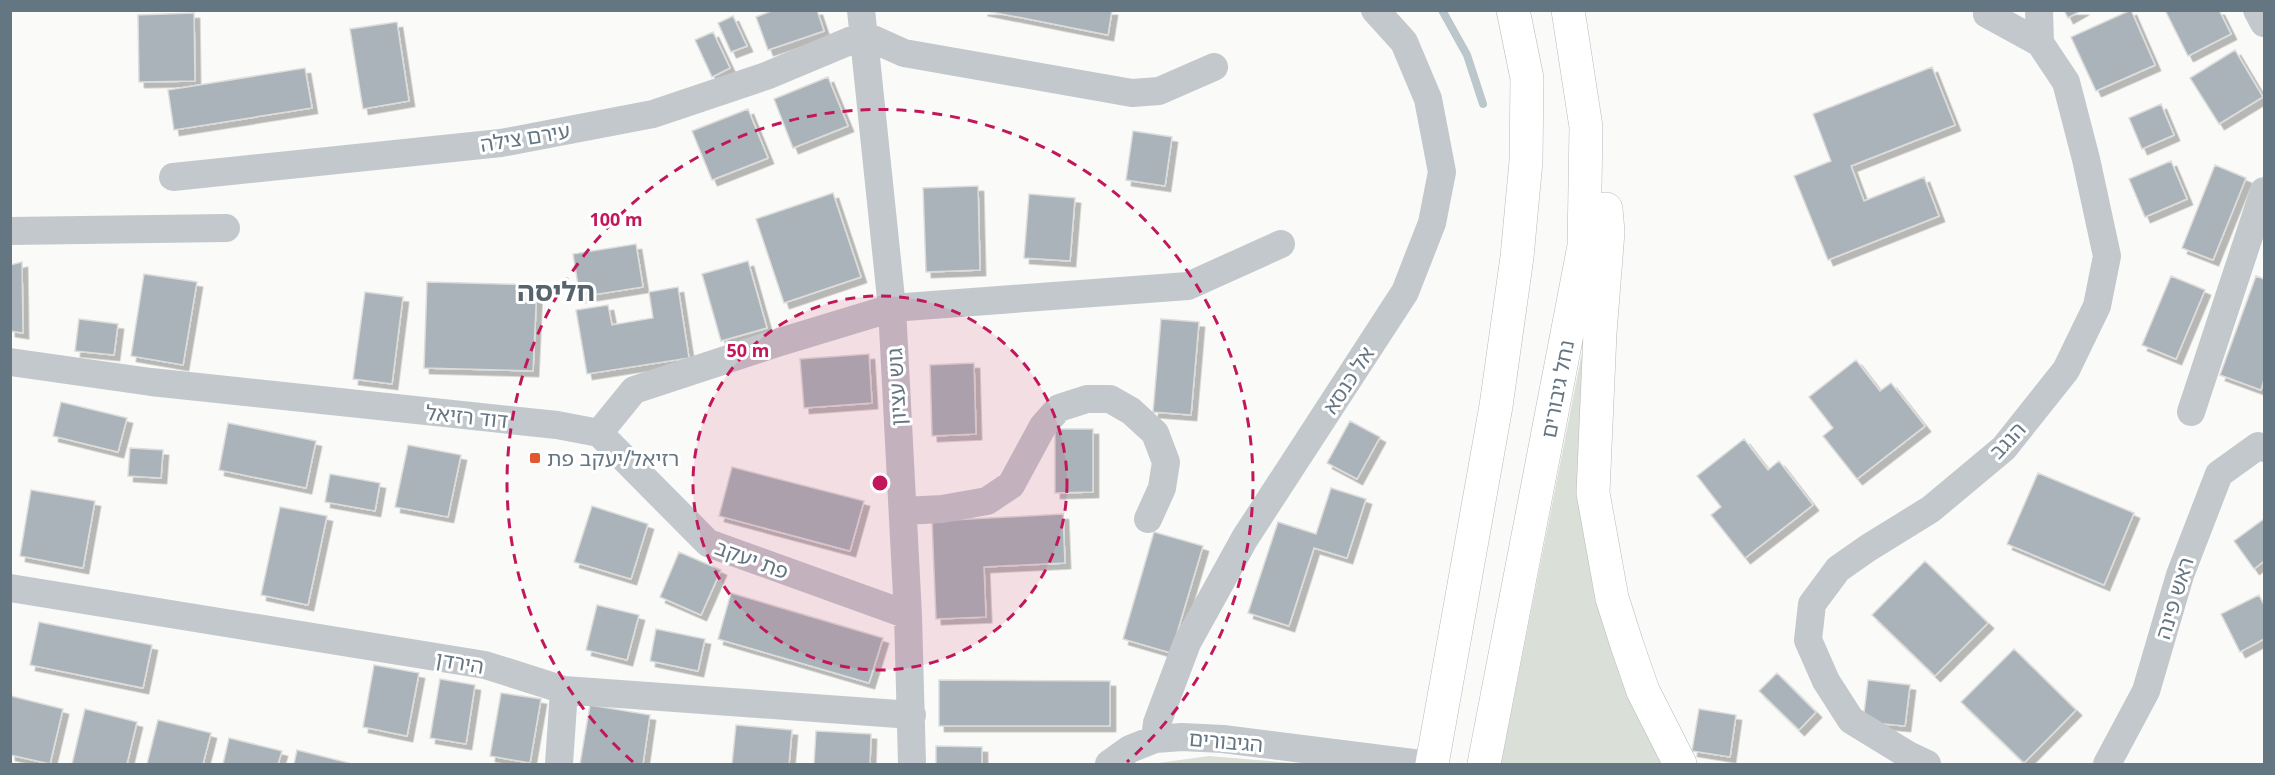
<svg xmlns="http://www.w3.org/2000/svg" width="2275" height="775" font-family="'Noto Sans','Noto Sans Hebrew',sans-serif">
	<defs>
		<filter id="shadow"><feDropShadow dx="5.5" dy="5.5" stdDeviation="0" flood-color="#0004"/></filter>
	</defs>
	<rect width="100%" height="100%" fill="#fafaf8"/>
	<path fill="#dadfd7" d="M 1590,312 L 1583,442 L 1671,764 L 1501,764 Z
		M 1209,756 L 1304,764 L 1151,764 Z"/>
	<g fill="none" stroke-linecap="round" stroke-linejoin="round">
		<path stroke="#bbc7cb" stroke-width="8" d="M 1442,10 L 1467,55 L 1483,104"/>
	</g>
	<path fill="#aab3b9" stroke="#dcdcda" stroke-width="1.5" filter="url(#shadow)" d="M 774,10 L 817,10 L 824,31 L 768,50 L 756,17 Z
		M 982,10 L 1112,10 L 1108,35 Z
		M 2064,10 L 2082,10 L 2068,18 Z
		M 2131,10 L 2155,65 L 2096,91 L 2071,37 Z
		M 2165,10 L 2219,10 L 2231,34 L 2188,56 Z
		M 194,13 L 195,81 L 139,82 L 138,15 Z
		M 733,16 L 747,46 L 731,52 L 718,23 Z
		M 397,22 L 409,101 L 363,109 L 350,29 Z
		M 713,32 L 730,68 L 712,77 L 695,40 Z
		M 2235,50 L 2263,97 L 2219,124 L 2190,78 Z
		M 1932,67 L 1955,125 L 1851,166 L 1864,201 L 1924,177 L 1939,216 L 1828,260 L 1794,176 L 1831,161 L 1813,114 Z
		M 305,68 L 312,108 L 174,130 L 168,90 Z
		M 828,77 L 848,126 L 793,148 L 774,99 Z
		M 2161,104 L 2174,135 L 2142,149 L 2129,118 Z
		M 748,109 L 768,158 L 712,180 L 692,131 Z
		M 1133,131 L 1172,137 L 1165,186 L 1126,180 Z
		M 2171,161 L 2187,199 L 2145,217 L 2129,179 Z
		M 2215,165 L 2246,178 L 2213,260 L 2182,248 Z
		M 978,186 L 980,270 L 926,272 L 923,188 Z
		M 833,193 L 861,277 L 784,303 L 756,219 Z
		M 1029,194 L 1075,198 L 1070,261 L 1024,258 Z
		M 636,244 L 643,287 L 580,297 L 573,254 Z
		M 748,261 L 767,328 L 721,341 L 702,274 Z
		M 22,262 L 23,333 L 10,331 L 10,265 Z
		M 144,274 L 197,282 L 183,365 L 131,356 Z
		M 2171,276 L 2205,290 L 2176,359 L 2142,345 Z
		M 2256,276 L 2264,279 L 2264,380 L 2261,390 L 2220,375 Z
		M 427,282 L 537,285 L 533,371 L 424,368 Z
		M 678,287 L 689,358 L 587,374 L 576,310 L 608,305 L 612,325 L 653,318 L 649,292 Z
		M 365,292 L 403,297 L 392,384 L 353,379 Z
		M 79,319 L 118,324 L 114,355 L 75,351 Z
		M 1161,319 L 1199,322 L 1191,415 L 1153,412 Z
		M 869,354 L 872,403 L 804,408 L 800,359 Z
		M 1856,360 L 1880,391 L 1891,383 L 1925,426 L 1857,479 L 1823,436 L 1833,428 L 1809,397 Z
		M 974,363 L 976,434 L 932,436 L 930,365 Z
		M 61,402 L 127,418 L 118,452 L 53,436 Z
		M 1350,421 L 1380,437 L 1357,479 L 1327,463 Z
		M 228,423 L 316,441 L 306,488 L 219,470 Z
		M 1055,429 L 1093,429 L 1093,492 L 1055,493 Z
		M 1744,439 L 1768,470 L 1779,461 L 1813,505 L 1745,558 L 1711,515 L 1721,507 L 1697,476 Z
		M 408,445 L 461,455 L 448,517 L 395,507 Z
		M 130,448 L 163,450 L 161,478 L 128,476 Z
		M 732,467 L 864,501 L 850,551 L 719,516 Z
		M 2038,473 L 2134,513 L 2104,585 L 2007,544 Z
		M 330,474 L 380,483 L 375,511 L 325,502 Z
		M 1331,488 L 1366,499 L 1347,558 L 1314,548 L 1289,626 L 1248,613 L 1278,522 L 1316,534 Z
		M 31,490 L 95,501 L 83,568 L 20,556 Z
		M 592,506 L 648,524 L 631,579 L 574,562 Z
		M 280,507 L 327,516 L 308,605 L 261,595 Z
		M 1063,514 L 1065,563 L 984,567 L 986,617 L 936,619 L 932,521 Z
		M 2264,519 L 2264,561 L 2254,569 L 2234,541 Z
		M 1154,532 L 1203,546 L 1171,653 L 1123,639 Z
		M 679,552 L 721,570 L 701,615 L 660,597 Z
		M 1925,561 L 1988,623 L 1935,676 L 1872,615 Z
		M 731,593 L 883,638 L 869,683 L 718,639 Z
		M 2259,595 L 2264,605 L 2264,639 L 2240,652 L 2221,614 Z
		M 597,605 L 639,615 L 627,660 L 586,650 Z
		M 39,622 L 152,645 L 143,688 L 30,665 Z
		M 656,629 L 705,639 L 698,671 L 650,661 Z
		M 2014,649 L 2076,710 L 2024,763 L 1961,702 Z
		M 374,665 L 419,673 L 407,736 L 363,727 Z
		M 1777,673 L 1816,712 L 1799,730 L 1759,691 Z
		M 440,679 L 475,685 L 466,744 L 430,738 Z
		M 939,680 L 1110,681 L 1110,726 L 939,726 Z
		M 1868,680 L 1910,685 L 1905,726 L 1863,722 Z
		M 501,693 L 541,699 L 530,763 L 490,756 Z
		M 11,696 L 63,709 L 50,764 L 10,755 Z
		M 590,705 L 650,715 L 643,764 L 580,764 Z
		M 85,709 L 137,722 L 127,764 L 72,764 Z
		M 1699,709 L 1736,715 L 1730,757 L 1692,751 Z
		M 158,720 L 211,733 L 203,764 L 147,764 Z
		M 736,725 L 792,730 L 789,764 L 732,764 Z
		M 816,731 L 871,734 L 870,764 L 814,764 Z
		M 229,738 L 282,751 L 278,764 L 223,764 Z
		M 936,746 L 982,747 L 982,764 L 936,764 Z
		M 297,750 L 349,763 L 349,764 L 294,764 Z"/>
	<g fill="none" stroke-linecap="round" stroke-linejoin="round">
		<g stroke="#b5babe" stroke-width="34">
			<path id="major" d="M 1606,209 L 1608,232 L 1600,333 L 1593,493 L 1612,598 L 1627,645 L 1643,691 L 1680,764
				M 1432,764 L 1496,406 L 1517,257 L 1526,161 L 1527,78 L 1513,10
				M 1484,764 L 1584,246 L 1586,127 L 1568,10"/>
		</g>
		<path stroke="#c3c8cc" stroke-width="28" d="M 861,10 L 892,308 L 908,615 L 912,764
			M 2257,10 L 2264,23
			M 1987,14 L 2040,43
			M 173,177 L 501,143 L 653,114 L 766,76 L 864,35 L 904,53 L 1132,93 L 1159,91 L 1214,67
			M 10,231 L 226,228
			M 10,362 L 151,382 L 557,425 L 599,433
			M 2191,412 L 2264,191
			M 599,433 L 634,390 L 780,342 L 892,308 L 1188,286 L 1281,244
			M 599,433 L 708,543 L 908,615
			M 903,511 L 942,509 L 987,501 L 1011,485 L 1043,426 L 1059,408 L 1087,399 L 1110,399 L 1131,411 L 1155,433 L 1166,462 L 1162,488 L 1148,519
			M 10,588 L 485,665 L 564,690 L 912,715
			M 1155,739 L 1157,723 L 1187,643 L 1245,538 L 1405,292 L 1432,223 L 1442,172 L 1428,99 L 1404,42 L 1375,10
			M 559,764 L 564,690
			M 1109,764 L 1130,749 L 1155,739 L 1182,737 L 1223,739 L 1421,764
			M 1927,764 L 1908,755 L 1851,720 L 1826,681 L 1808,640 L 1812,604 L 1838,569 L 1868,548 L 1931,509 L 2004,448 L 2066,370 L 2097,306 L 2107,256 L 2086,159 L 2066,82 L 2040,43 L 2039,10
			M 2107,764 L 2146,691 L 2180,575 L 2219,474 L 2258,446 L 2264,448"/>
		<use href="#major" stroke="#fff" stroke-width="33"/>
	</g>
	<circle cx="880" cy="483" r="187" fill="#c2185b" fill-opacity=".12"/>
	<g fill="none" stroke="#c2185b" stroke-width="3" stroke-dasharray="10 8">
		<circle cx="880" cy="483" r="187"/>
		<path d="M633 762A373 373 0 1 1 1127 762"/>
	</g>
	<rect fill="#e4572e" stroke="#fff" stroke-width="2" x="529" y="452" width="12" height="12" rx="3"/>
	<g text-anchor="middle" dominant-baseline="central" stroke-width="6" stroke-linejoin="round" paint-order="stroke">
		<g font-size="21" fill="#657683" stroke="#fff">
			<text transform="translate(525 137) rotate(-9)">עירם צילה</text>
			<text transform="translate(1348 380) rotate(-57)">אל כנסא</text>
			<text transform="translate(896 387) rotate(-93)">גוש עציון</text>
			<text transform="translate(1557 389) rotate(-79)">נחל גיבורים</text>
			<text transform="translate(467 416) rotate(6)">דוד רזיאל</text>
			<text transform="translate(2007 440) rotate(-47)">הנגב</text>
			<text transform="translate(752 559) rotate(20)">פת יעקב</text>
			<text transform="translate(2174 598) rotate(-73)">ראש פינה</text>
			<text transform="translate(460 662) rotate(10)">הירדן</text>
			<text transform="translate(1226 741) rotate(5)">הגיבורים</text>
		</g>
		<g font-size="21" fill="#657683" stroke="#fff" text-anchor="start">
			<text x="547" y="458">רזיאל/יעקב פת</text>
		</g>
		<g font-size="27" font-weight="bold" fill="#57646e" stroke="#fff">
			<text x="556" y="290">חליסה</text>
		</g>
	</g>
	<circle cx="880" cy="483" r="9" fill="#c2185b" stroke="#fff" stroke-width="3"/>
	<g font-size="18" text-anchor="middle" font-weight="bold" fill="#c2185b" stroke="#fff" stroke-width="6" stroke-linejoin="round" paint-order="stroke">
		<text x="616" y="226">100 m</text>
		<text x="748" y="357">50 m</text>
	</g>
	<rect width="2275" height="775" fill="none" stroke="#657683" stroke-width="24"/>
</svg>
